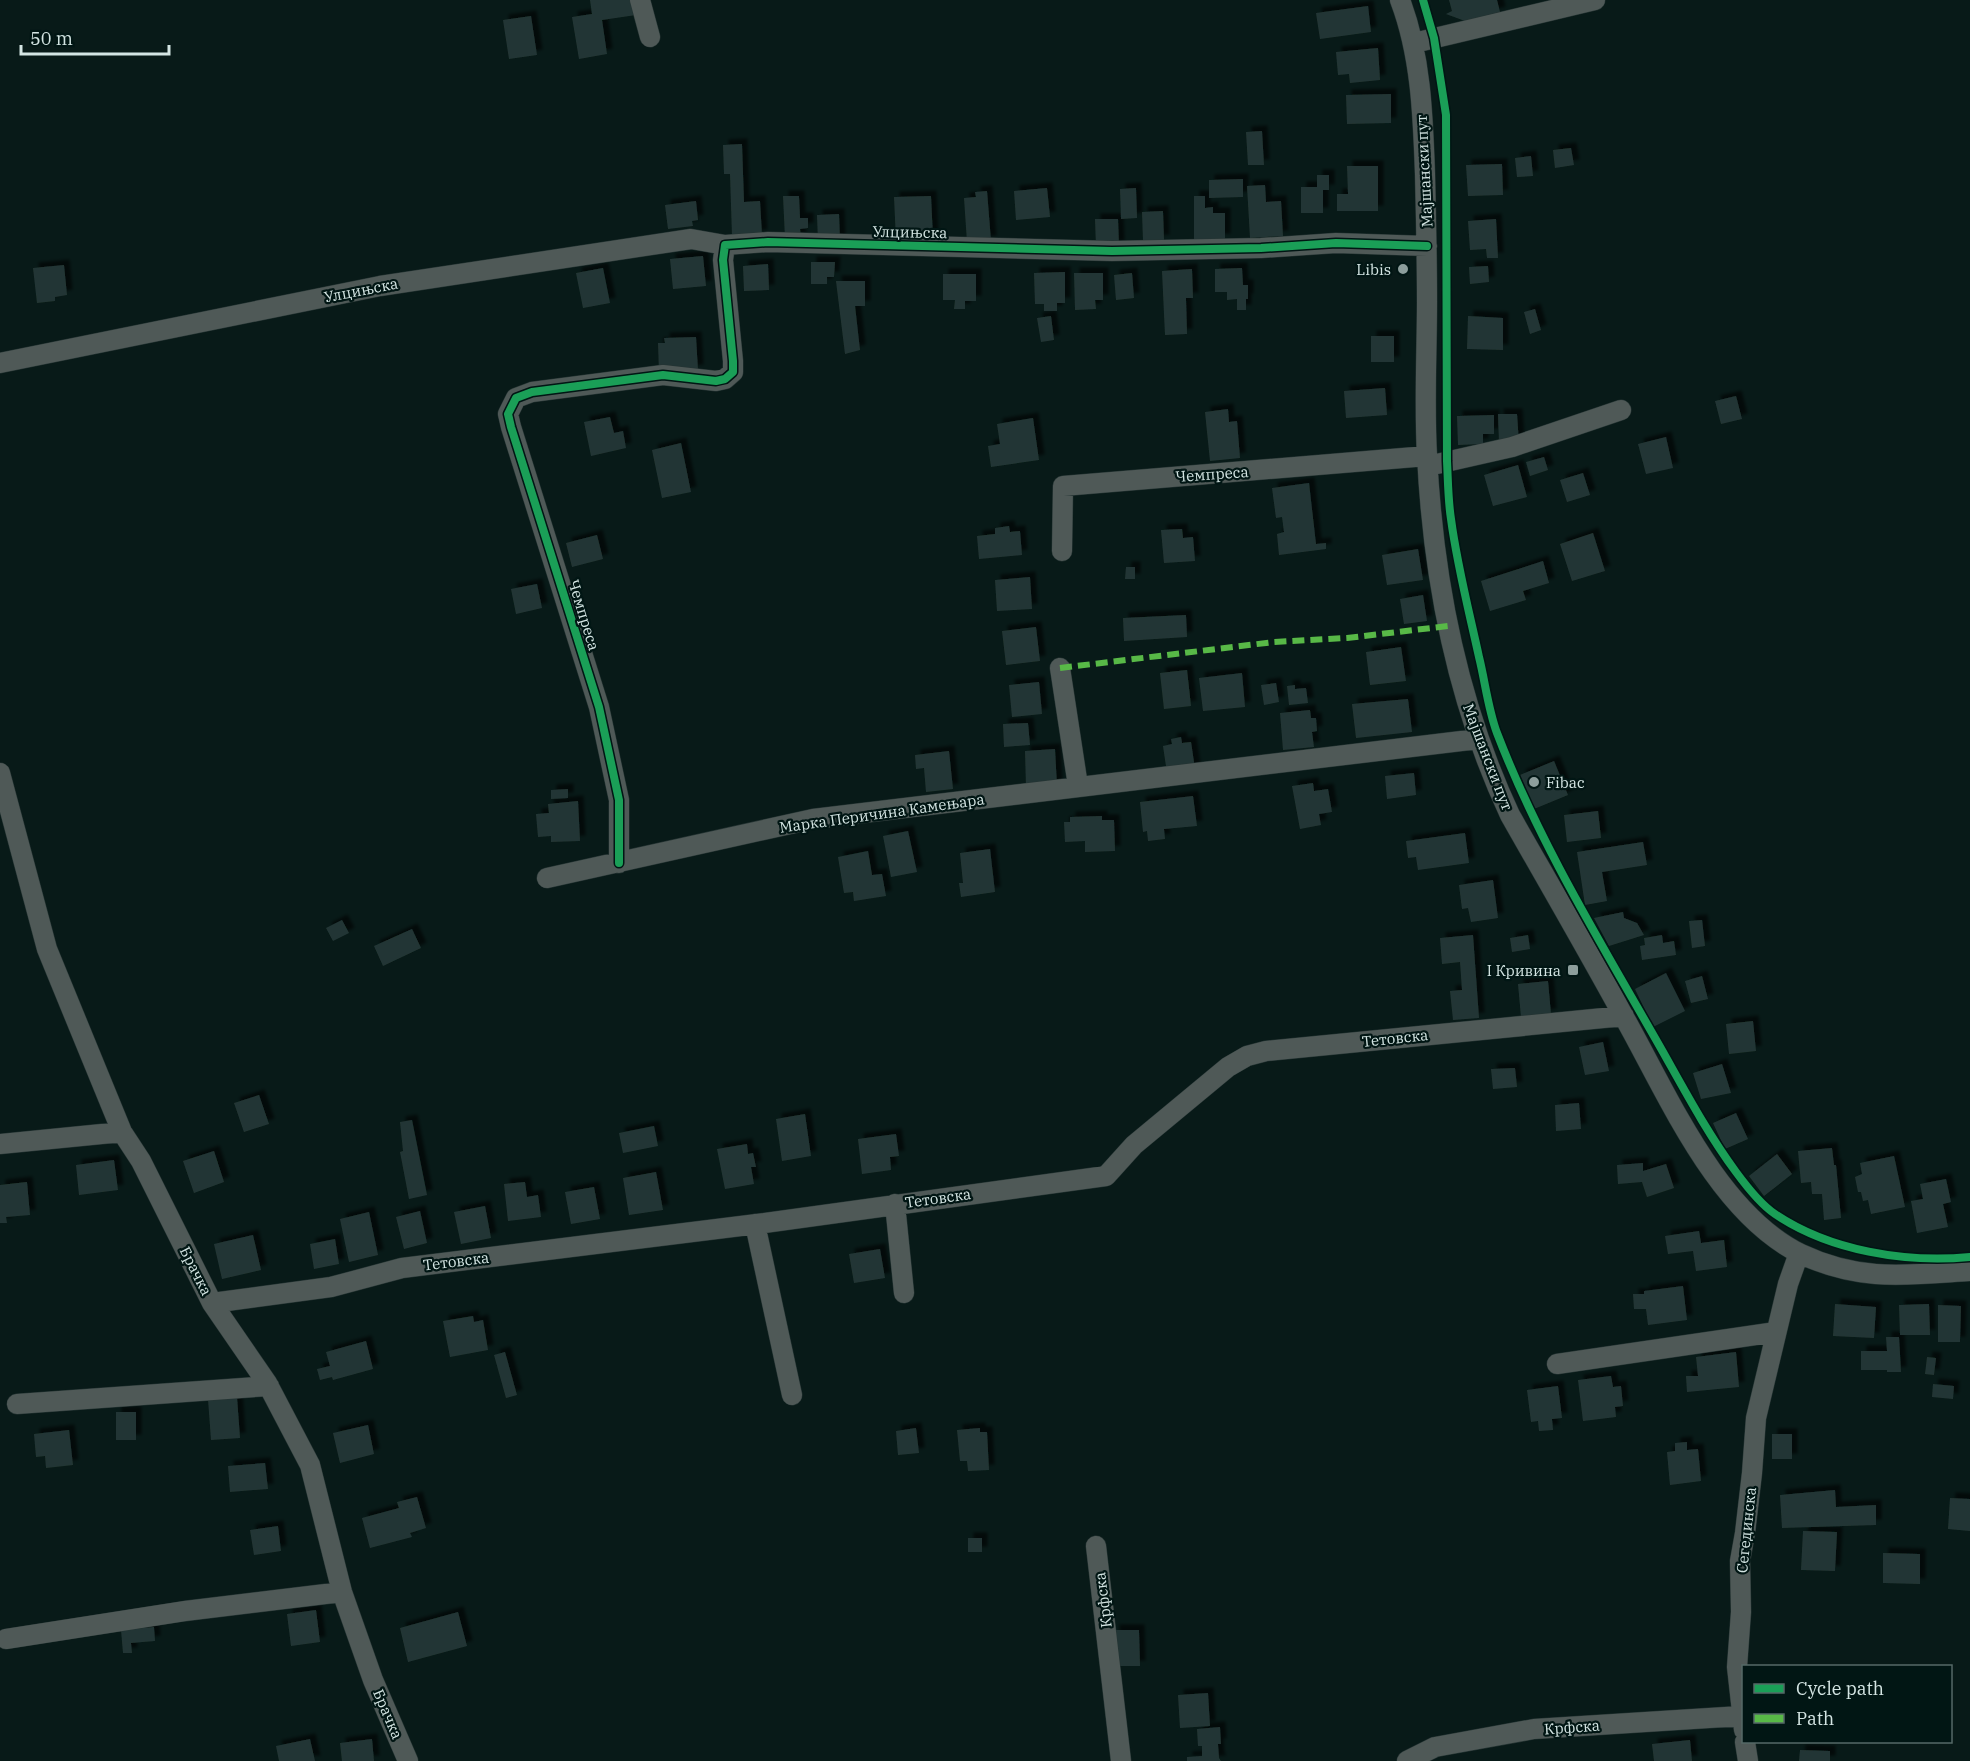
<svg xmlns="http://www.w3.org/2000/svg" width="1970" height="1761" font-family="'IBM Plex Serif',serif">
	<defs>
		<filter id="shadow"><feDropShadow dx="5.5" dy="-5.5" stdDeviation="1.5" flood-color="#0009"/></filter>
	</defs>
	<rect width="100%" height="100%" fill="#081a18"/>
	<path fill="#243634" filter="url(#shadow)" d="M 590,0 L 633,0 L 636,15 L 602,20 L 607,54 L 579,59 L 572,17 L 592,14 Z
		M 1449,0 L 1497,0 L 1500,12 L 1465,21 L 1446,14 L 1452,11 Z
		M 1368,6 L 1371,32 L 1320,39 L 1316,13 Z
		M 531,16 L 537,55 L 509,59 L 503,20 Z
		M 1378,48 L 1380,80 L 1350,83 L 1349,74 L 1338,75 L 1336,52 Z
		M 1391,94 L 1391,123 L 1347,124 L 1346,95 Z
		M 1262,131 L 1264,165 L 1248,165 L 1246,132 Z
		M 742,144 L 744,202 L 760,201 L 762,235 L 732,236 L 730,174 L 724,174 L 723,145 Z
		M 1571,148 L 1574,165 L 1555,168 L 1553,150 Z
		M 1531,156 L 1533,176 L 1517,177 L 1515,158 Z
		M 1502,164 L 1503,195 L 1468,196 L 1466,165 Z
		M 1347,166 L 1378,166 L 1378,211 L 1337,211 L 1337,194 L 1348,194 Z
		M 1317,175 L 1329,175 L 1329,190 L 1323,190 L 1323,213 L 1301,213 L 1301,187 L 1317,187 Z
		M 1243,179 L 1243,197 L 1209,198 L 1209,180 Z
		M 1265,185 L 1266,202 L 1281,201 L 1283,236 L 1250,238 L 1247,186 Z
		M 1047,188 L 1050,217 L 1016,220 L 1014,191 Z
		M 1136,188 L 1137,218 L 1121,219 L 1120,189 Z
		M 987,191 L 991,241 L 967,242 L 964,198 L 976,197 L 975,192 Z
		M 783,196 L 799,196 L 800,218 L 808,218 L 808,228 L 800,229 L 801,238 L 785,238 Z
		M 931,196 L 933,238 L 896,240 L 894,197 Z
		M 1194,196 L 1205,196 L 1205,208 L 1213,207 L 1213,213 L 1225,213 L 1225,239 L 1194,239 Z
		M 696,201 L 698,220 L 692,221 L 693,226 L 668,229 L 665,205 Z
		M 1163,211 L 1164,240 L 1143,241 L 1142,212 Z
		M 839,214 L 840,241 L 818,241 L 817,215 Z
		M 1095,219 L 1118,219 L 1119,246 L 1096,247 Z
		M 1496,219 L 1498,258 L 1487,258 L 1486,249 L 1470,250 L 1468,221 Z
		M 703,256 L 706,286 L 673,289 L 670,259 Z
		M 811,262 L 835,262 L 834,277 L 827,277 L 827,284 L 811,284 Z
		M 768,264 L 769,290 L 744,291 L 743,266 Z
		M 64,265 L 67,295 L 55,297 L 55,301 L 37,303 L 33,268 Z
		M 1488,266 L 1489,282 L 1470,284 L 1469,267 Z
		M 603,268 L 610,303 L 583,308 L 576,273 Z
		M 1242,268 L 1243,285 L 1248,285 L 1248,299 L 1246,299 L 1246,310 L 1237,310 L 1237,299 L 1227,300 L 1227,292 L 1215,292 L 1215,269 Z
		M 1192,269 L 1193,298 L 1186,298 L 1187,334 L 1165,335 L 1162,271 Z
		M 1065,272 L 1065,303 L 1057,303 L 1057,311 L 1044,311 L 1044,304 L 1035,304 L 1034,273 Z
		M 1074,273 L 1103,273 L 1103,300 L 1095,300 L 1096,309 L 1075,310 Z
		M 1132,273 L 1134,298 L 1116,300 L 1114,275 Z
		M 943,274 L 976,274 L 976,301 L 965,301 L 965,309 L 954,309 L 955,300 L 943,300 Z
		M 836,281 L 865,281 L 865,306 L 855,306 L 860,350 L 845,354 Z
		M 1535,309 L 1541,330 L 1530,334 L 1524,312 Z
		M 1051,316 L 1054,340 L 1041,342 L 1037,318 Z
		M 1468,316 L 1503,318 L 1503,350 L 1467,349 Z
		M 1371,336 L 1394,336 L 1394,362 L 1371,362 Z
		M 696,337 L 698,370 L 659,372 L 658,343 L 665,343 L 664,338 Z
		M 1385,388 L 1387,415 L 1346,418 L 1344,391 Z
		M 1736,396 L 1742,419 L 1721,424 L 1715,401 Z
		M 1228,409 L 1229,422 L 1237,421 L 1240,458 L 1210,461 L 1205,412 Z
		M 1498,414 L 1517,414 L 1519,443 L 1499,443 Z
		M 1494,415 L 1494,434 L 1483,434 L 1483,444 L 1458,445 L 1457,416 Z
		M 610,417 L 614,433 L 623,431 L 626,448 L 591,456 L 584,422 Z
		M 1033,418 L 1039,460 L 991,467 L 988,446 L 1000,444 L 997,424 Z
		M 1666,437 L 1673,468 L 1646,474 L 1638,444 Z
		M 681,443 L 691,492 L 662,498 L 652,450 Z
		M 1544,457 L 1548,470 L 1530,476 L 1526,462 Z
		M 1518,465 L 1527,497 L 1493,506 L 1484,475 Z
		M 1583,473 L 1590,495 L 1567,502 L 1560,480 Z
		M 1309,483 L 1316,544 L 1326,543 L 1326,549 L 1279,555 L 1277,534 L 1284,532 L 1282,517 L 1276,518 L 1272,488 Z
		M 1009,526 L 1010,532 L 1020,531 L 1022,555 L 979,559 L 977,536 L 995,534 L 995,528 Z
		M 1182,529 L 1183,538 L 1193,537 L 1195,561 L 1164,563 L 1161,530 Z
		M 1593,533 L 1605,571 L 1572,581 L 1560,544 Z
		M 597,535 L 603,559 L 572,567 L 566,543 Z
		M 1418,549 L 1423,580 L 1387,585 L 1382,555 Z
		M 1543,561 L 1549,583 L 1523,591 L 1526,600 L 1490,611 L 1481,581 Z
		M 1126,567 L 1135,567 L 1135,579 L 1125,579 Z
		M 1030,577 L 1032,609 L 997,611 L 995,580 Z
		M 537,584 L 542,608 L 516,614 L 511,589 Z
		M 1423,595 L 1427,621 L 1404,624 L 1400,599 Z
		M 1186,615 L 1187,637 L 1124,641 L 1123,618 Z
		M 1036,627 L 1040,661 L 1006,665 L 1002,631 Z
		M 1401,647 L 1406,681 L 1370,685 L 1366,652 Z
		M 1187,670 L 1191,706 L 1164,709 L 1160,673 Z
		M 1242,673 L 1245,707 L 1203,711 L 1199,678 Z
		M 1039,682 L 1042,714 L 1012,717 L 1009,685 Z
		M 1276,683 L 1279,702 L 1264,705 L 1261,685 Z
		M 1295,685 L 1295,689 L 1306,688 L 1308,703 L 1289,705 L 1287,686 Z
		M 1408,699 L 1412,732 L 1356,738 L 1352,704 Z
		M 1310,710 L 1311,718 L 1316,718 L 1317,731 L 1312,732 L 1314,747 L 1283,750 L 1280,713 Z
		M 1028,723 L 1030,745 L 1004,747 L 1003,724 Z
		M 1181,737 L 1182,743 L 1191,742 L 1195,769 L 1167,773 L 1163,746 L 1172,744 L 1171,739 Z
		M 1055,749 L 1057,786 L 1026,787 L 1025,751 Z
		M 949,751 L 953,789 L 926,792 L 924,768 L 916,769 L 915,755 Z
		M 1554,761 L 1568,795 L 1534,809 L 1520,775 Z
		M 1414,773 L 1416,795 L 1387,799 L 1385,776 Z
		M 1313,783 L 1314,791 L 1328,789 L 1332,812 L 1319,814 L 1321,825 L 1300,829 L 1292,786 Z
		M 568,789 L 568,798 L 551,799 L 551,790 Z
		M 1193,796 L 1197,826 L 1164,829 L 1165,839 L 1148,841 L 1147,831 L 1143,832 L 1140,802 Z
		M 578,801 L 580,841 L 551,842 L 551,836 L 538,837 L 536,814 L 549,813 L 548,804 Z
		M 1598,811 L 1601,838 L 1567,842 L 1564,815 Z
		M 1102,816 L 1102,820 L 1114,820 L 1115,851 L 1085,852 L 1085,841 L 1065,842 L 1064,822 L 1070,822 L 1070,817 Z
		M 908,831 L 917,872 L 891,877 L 883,836 Z
		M 1465,833 L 1469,863 L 1418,870 L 1416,857 L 1408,858 L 1406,841 Z
		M 1643,842 L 1647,865 L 1602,872 L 1607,901 L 1585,905 L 1577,852 Z
		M 990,849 L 995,892 L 961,897 L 959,883 L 963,883 L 960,853 Z
		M 868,851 L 872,875 L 882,874 L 886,896 L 854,901 L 853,892 L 844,893 L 838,857 Z
		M 1493,880 L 1498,918 L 1471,922 L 1468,908 L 1462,909 L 1459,885 Z
		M 1623,912 L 1624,918 L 1637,923 L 1644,935 L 1609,946 L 1594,918 Z
		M 342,920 L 349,933 L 333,941 L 326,928 Z
		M 1702,920 L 1705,946 L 1692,948 L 1689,921 Z
		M 412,929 L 421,948 L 383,966 L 374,946 Z
		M 1473,935 L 1479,1018 L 1453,1020 L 1450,991 L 1462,990 L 1460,962 L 1442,964 L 1440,938 Z
		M 1528,935 L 1530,949 L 1512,952 L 1510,938 Z
		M 1662,935 L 1663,943 L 1674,941 L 1676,955 L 1642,960 L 1640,946 L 1645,945 L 1644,938 Z
		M 1666,973 L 1685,1011 L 1653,1027 L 1635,989 Z
		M 1702,976 L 1708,999 L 1691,1003 L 1685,981 Z
		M 1548,981 L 1551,1014 L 1521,1017 L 1518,984 Z
		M 1753,1021 L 1756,1051 L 1729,1054 L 1726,1024 Z
		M 1603,1042 L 1609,1071 L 1585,1075 L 1579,1047 Z
		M 1722,1064 L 1731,1093 L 1701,1099 L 1693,1073 Z
		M 1515,1068 L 1517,1087 L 1493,1089 L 1491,1069 Z
		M 259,1095 L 269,1124 L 244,1132 L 234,1103 Z
		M 1579,1103 L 1581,1129 L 1556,1131 L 1555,1105 Z
		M 1736,1113 L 1748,1139 L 1725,1149 L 1713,1123 Z
		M 805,1114 L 811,1156 L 782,1161 L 776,1119 Z
		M 412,1120 L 427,1195 L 409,1199 L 400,1152 L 403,1151 L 400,1122 Z
		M 654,1126 L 658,1146 L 623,1153 L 619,1133 Z
		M 896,1134 L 899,1156 L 890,1157 L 891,1170 L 862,1174 L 858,1139 Z
		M 747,1144 L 748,1154 L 753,1153 L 756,1167 L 751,1167 L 754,1184 L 725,1189 L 717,1149 Z
		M 1832,1148 L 1834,1165 L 1836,1165 L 1841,1218 L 1824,1220 L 1822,1194 L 1812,1194 L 1811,1182 L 1801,1183 L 1798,1151 Z
		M 214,1151 L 224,1182 L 194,1193 L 183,1161 Z
		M 1777,1154 L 1792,1174 L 1764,1196 L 1749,1176 Z
		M 1894,1156 L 1905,1207 L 1871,1214 L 1868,1200 L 1863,1201 L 1861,1192 L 1858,1192 L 1855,1177 L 1862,1174 L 1860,1163 Z
		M 114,1160 L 118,1190 L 79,1195 L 76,1165 Z
		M 1643,1163 L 1643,1171 L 1666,1164 L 1674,1188 L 1647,1197 L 1642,1182 L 1618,1184 L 1617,1165 Z
		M 656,1172 L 663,1210 L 629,1215 L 623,1178 Z
		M 1946,1179 L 1951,1202 L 1943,1204 L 1948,1227 L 1917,1233 L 1911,1201 L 1923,1199 L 1920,1184 Z
		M 27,1182 L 30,1215 L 6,1217 L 7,1223 L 0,1223 L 0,1185 Z
		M 525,1182 L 527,1197 L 538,1195 L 541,1217 L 508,1221 L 504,1184 Z
		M 594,1187 L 600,1219 L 571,1224 L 565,1192 Z
		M 485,1206 L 491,1238 L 461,1244 L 454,1212 Z
		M 420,1211 L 427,1243 L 404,1249 L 396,1217 Z
		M 369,1212 L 378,1255 L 349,1262 L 340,1219 Z
		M 1699,1231 L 1701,1243 L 1724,1240 L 1727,1267 L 1696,1271 L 1693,1251 L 1668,1254 L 1665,1236 Z
		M 253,1235 L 261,1270 L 222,1279 L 214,1244 Z
		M 335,1239 L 339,1264 L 314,1269 L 310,1244 Z
		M 880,1249 L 885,1278 L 854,1283 L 849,1254 Z
		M 1683,1286 L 1687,1320 L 1648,1325 L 1646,1309 L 1634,1309 L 1633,1294 L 1644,1294 L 1644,1291 Z
		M 1835,1304 L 1876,1307 L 1874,1338 L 1833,1336 Z
		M 1929,1304 L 1930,1335 L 1900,1335 L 1899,1305 Z
		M 1938,1305 L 1961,1306 L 1960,1342 L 1938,1342 Z
		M 473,1316 L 474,1322 L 483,1320 L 488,1350 L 450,1357 L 443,1321 Z
		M 1886,1337 L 1899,1337 L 1901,1372 L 1887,1372 L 1887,1370 L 1861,1370 L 1861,1351 L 1887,1351 Z
		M 366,1341 L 373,1369 L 333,1380 L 332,1377 L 320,1380 L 317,1369 L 330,1366 L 326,1352 Z
		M 505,1352 L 517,1395 L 506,1398 L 494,1355 Z
		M 1736,1352 L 1739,1387 L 1687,1392 L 1686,1376 L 1698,1376 L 1696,1357 Z
		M 1927,1357 L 1936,1358 L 1934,1375 L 1925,1374 Z
		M 1611,1376 L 1613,1387 L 1621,1386 L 1623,1406 L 1615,1407 L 1616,1417 L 1583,1421 L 1578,1380 Z
		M 1933,1384 L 1954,1386 L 1953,1399 L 1932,1397 Z
		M 1558,1386 L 1562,1418 L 1552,1419 L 1553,1430 L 1539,1431 L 1538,1421 L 1531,1422 L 1527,1390 Z
		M 237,1397 L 240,1438 L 211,1440 L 208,1399 Z
		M 116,1412 L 136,1412 L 136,1440 L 116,1440 Z
		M 368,1425 L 374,1454 L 340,1463 L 333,1433 Z
		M 916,1428 L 919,1453 L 898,1455 L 896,1431 Z
		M 980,1428 L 980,1432 L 987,1432 L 989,1470 L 968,1471 L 967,1461 L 960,1461 L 957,1430 Z
		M 69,1430 L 73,1465 L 46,1468 L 45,1456 L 36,1457 L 34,1434 Z
		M 1772,1434 L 1792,1434 L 1792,1459 L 1772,1459 Z
		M 1687,1442 L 1687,1450 L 1698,1449 L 1701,1481 L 1670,1485 L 1667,1452 L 1675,1451 L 1675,1443 Z
		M 265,1463 L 268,1489 L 230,1492 L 228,1466 Z
		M 1835,1490 L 1836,1507 L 1876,1505 L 1876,1525 L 1782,1528 L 1780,1495 Z
		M 417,1497 L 426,1528 L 410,1533 L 412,1537 L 370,1548 L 362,1518 L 399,1508 L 397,1502 Z
		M 1950,1498 L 1970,1499 L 1970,1531 L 1948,1529 Z
		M 278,1526 L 281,1551 L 254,1555 L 250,1530 Z
		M 1803,1531 L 1837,1532 L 1835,1571 L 1801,1570 Z
		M 968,1538 L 982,1538 L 982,1552 L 968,1552 Z
		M 1883,1553 L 1920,1554 L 1920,1584 L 1883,1583 Z
		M 316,1610 L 320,1642 L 291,1646 L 287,1614 Z
		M 458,1612 L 467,1646 L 408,1662 L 400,1628 Z
		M 154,1627 L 155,1641 L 131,1643 L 132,1653 L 123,1653 L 121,1630 Z
		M 1114,1630 L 1139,1630 L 1140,1666 L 1115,1666 Z
		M 1208,1693 L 1210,1726 L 1180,1728 L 1178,1695 Z
		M 1220,1727 L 1221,1744 L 1218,1744 L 1219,1758 L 1221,1761 L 1187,1761 L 1187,1757 L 1202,1756 L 1202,1746 L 1198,1746 L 1197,1729 Z
		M 310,1739 L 315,1761 L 279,1761 L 276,1746 Z
		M 372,1739 L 374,1761 L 342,1761 L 340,1743 Z
		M 1690,1740 L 1692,1761 L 1654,1761 L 1652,1744 Z
		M 1800,1750 L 1830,1751 L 1830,1761 L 1799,1761 Z"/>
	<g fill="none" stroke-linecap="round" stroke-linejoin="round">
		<g stroke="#263534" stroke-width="21">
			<path id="minor" d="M 640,0 L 650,37
				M 1400,0 C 1421,55 1423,116 1425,174 C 1426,216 1427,259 1427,301 C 1427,352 1424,404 1427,455 C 1433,579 1457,702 1510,815 C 1548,882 1587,949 1624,1017 C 1668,1095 1717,1213 1801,1254 C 1860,1282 1907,1275 1970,1271
				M 1414,43 L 1595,0
				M 0,363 L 380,286 L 691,239 L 725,245
				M 1428,466 L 1512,447 L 1621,410
				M 1062,551 L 1063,486 L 1427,456
				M 1060,668 L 1078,786
				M 0,773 L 47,949 L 122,1132 L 141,1161 L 212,1303 L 267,1383 L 310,1465 L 342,1592 L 373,1680 L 408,1761
				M 619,863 L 619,800 L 599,707 L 511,427 L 508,414 L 516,398 L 532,392 L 663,375 L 716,381 L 725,379 L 733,372 L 733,361 L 723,260 L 725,245 L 768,242 L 1112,251 L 1261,248 L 1336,243 L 1427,246
				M 547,878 L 813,819 L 1478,739
				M 0,1144 L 122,1132
				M 895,1204 L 904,1293
				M 755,1224 L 792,1395
				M 212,1303 L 331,1287 L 402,1268 L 757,1224 L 1106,1176 L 1134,1145 L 1228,1067 L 1247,1056 L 1266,1051 L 1624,1016
				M 1557,1364 L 1776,1332
				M 17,1404 L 269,1386
				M 1096,1546 L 1121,1761
				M 6,1639 L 185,1611 L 342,1592
				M 1744,1730 L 1737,1667 L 1741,1612 L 1740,1561 L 1745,1533 L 1752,1473 L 1756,1418 L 1788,1284 L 1799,1253
				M 1745,1742 L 1748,1761
				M 1407,1761 L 1435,1747 L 1534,1729 L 1741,1716"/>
		</g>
		<use href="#minor" stroke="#4f5957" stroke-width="20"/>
		<path stroke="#58b947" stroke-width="6" stroke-dasharray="12 6" stroke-linecap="butt" d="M 1060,668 L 1274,642 L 1347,638 L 1448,626"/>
		<g stroke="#011614" stroke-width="11">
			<path id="cycleway" d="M 1423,0 L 1434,38 L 1446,115 L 1447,461 C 1448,480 1448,500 1451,519 C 1457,565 1469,611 1479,657 C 1485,681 1488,709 1497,733 C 1540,845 1604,948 1663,1052 C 1686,1093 1708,1134 1736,1172 C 1747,1187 1760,1204 1775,1214 C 1830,1251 1905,1263 1970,1257
				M 619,863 L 619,800 L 599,707 L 511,427 L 508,414 L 516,398 L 532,392 L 663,375 L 716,381 L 725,379 L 733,372 L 733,361 L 723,260 L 725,245 L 768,242 L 1112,251 L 1261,248 L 1336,243 L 1427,246"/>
		</g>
		<use href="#cycleway" stroke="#1a9f57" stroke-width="8"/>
	</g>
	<g fill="#8d9e9c" stroke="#011614" stroke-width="2">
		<circle cx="1403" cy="269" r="6"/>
		<circle cx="1534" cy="782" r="6"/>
		<rect x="1567" y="964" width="12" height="12" rx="3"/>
	</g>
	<g text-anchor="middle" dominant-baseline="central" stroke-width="4.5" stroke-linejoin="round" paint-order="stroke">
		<g font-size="15" fill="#d4e5e3" stroke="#011614">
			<text transform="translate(1424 171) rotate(-93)">Мајшански пут</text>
			<text transform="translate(910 232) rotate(1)">Улцињска</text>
			<text transform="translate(361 290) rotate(-11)">Улцињска</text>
			<text transform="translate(1212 474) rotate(-4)">Чемпреса</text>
			<text transform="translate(584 615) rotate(73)">Чемпреса</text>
			<text transform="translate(1488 757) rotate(69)">Мајшански пут</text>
			<text transform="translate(882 813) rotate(-8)">Марка Перичина Камењара</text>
			<text transform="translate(1395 1038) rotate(-6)">Тетовска</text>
			<text transform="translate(938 1198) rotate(-8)">Тетовска</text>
			<text transform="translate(456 1261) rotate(-7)">Тетовска</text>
			<text transform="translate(196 1271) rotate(63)">Брачка</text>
			<text transform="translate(1746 1530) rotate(-84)">Сегединска</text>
			<text transform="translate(1103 1600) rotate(-97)">Крфска</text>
			<text transform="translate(388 1714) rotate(67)">Брачка</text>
			<text transform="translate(1572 1727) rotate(-4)">Крфска</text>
		</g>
		<g font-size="15" fill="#d4e5e3" stroke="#011614" text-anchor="end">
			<text x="1391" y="269">Libis</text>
			<text x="1546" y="782" text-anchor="start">Fibac</text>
			<text x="1561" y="970">I Кривина</text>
		</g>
	</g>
	<rect x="1742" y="1665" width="210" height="78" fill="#011614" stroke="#556967" stroke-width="1.5"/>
	<rect x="1754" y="1684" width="30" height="9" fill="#1a9f57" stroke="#556967" stroke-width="1.5"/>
	<text x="1796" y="1695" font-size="18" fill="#d4e5e3">Cycle path</text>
	<rect x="1754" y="1714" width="30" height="9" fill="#58b947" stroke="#556967" stroke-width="1.5"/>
	<text x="1796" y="1725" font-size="18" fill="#d4e5e3">Path</text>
	<path d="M21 45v9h148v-9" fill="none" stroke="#d4e5e3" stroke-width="3"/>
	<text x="30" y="45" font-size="18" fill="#d4e5e3" stroke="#011614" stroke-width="4.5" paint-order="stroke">50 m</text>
</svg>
